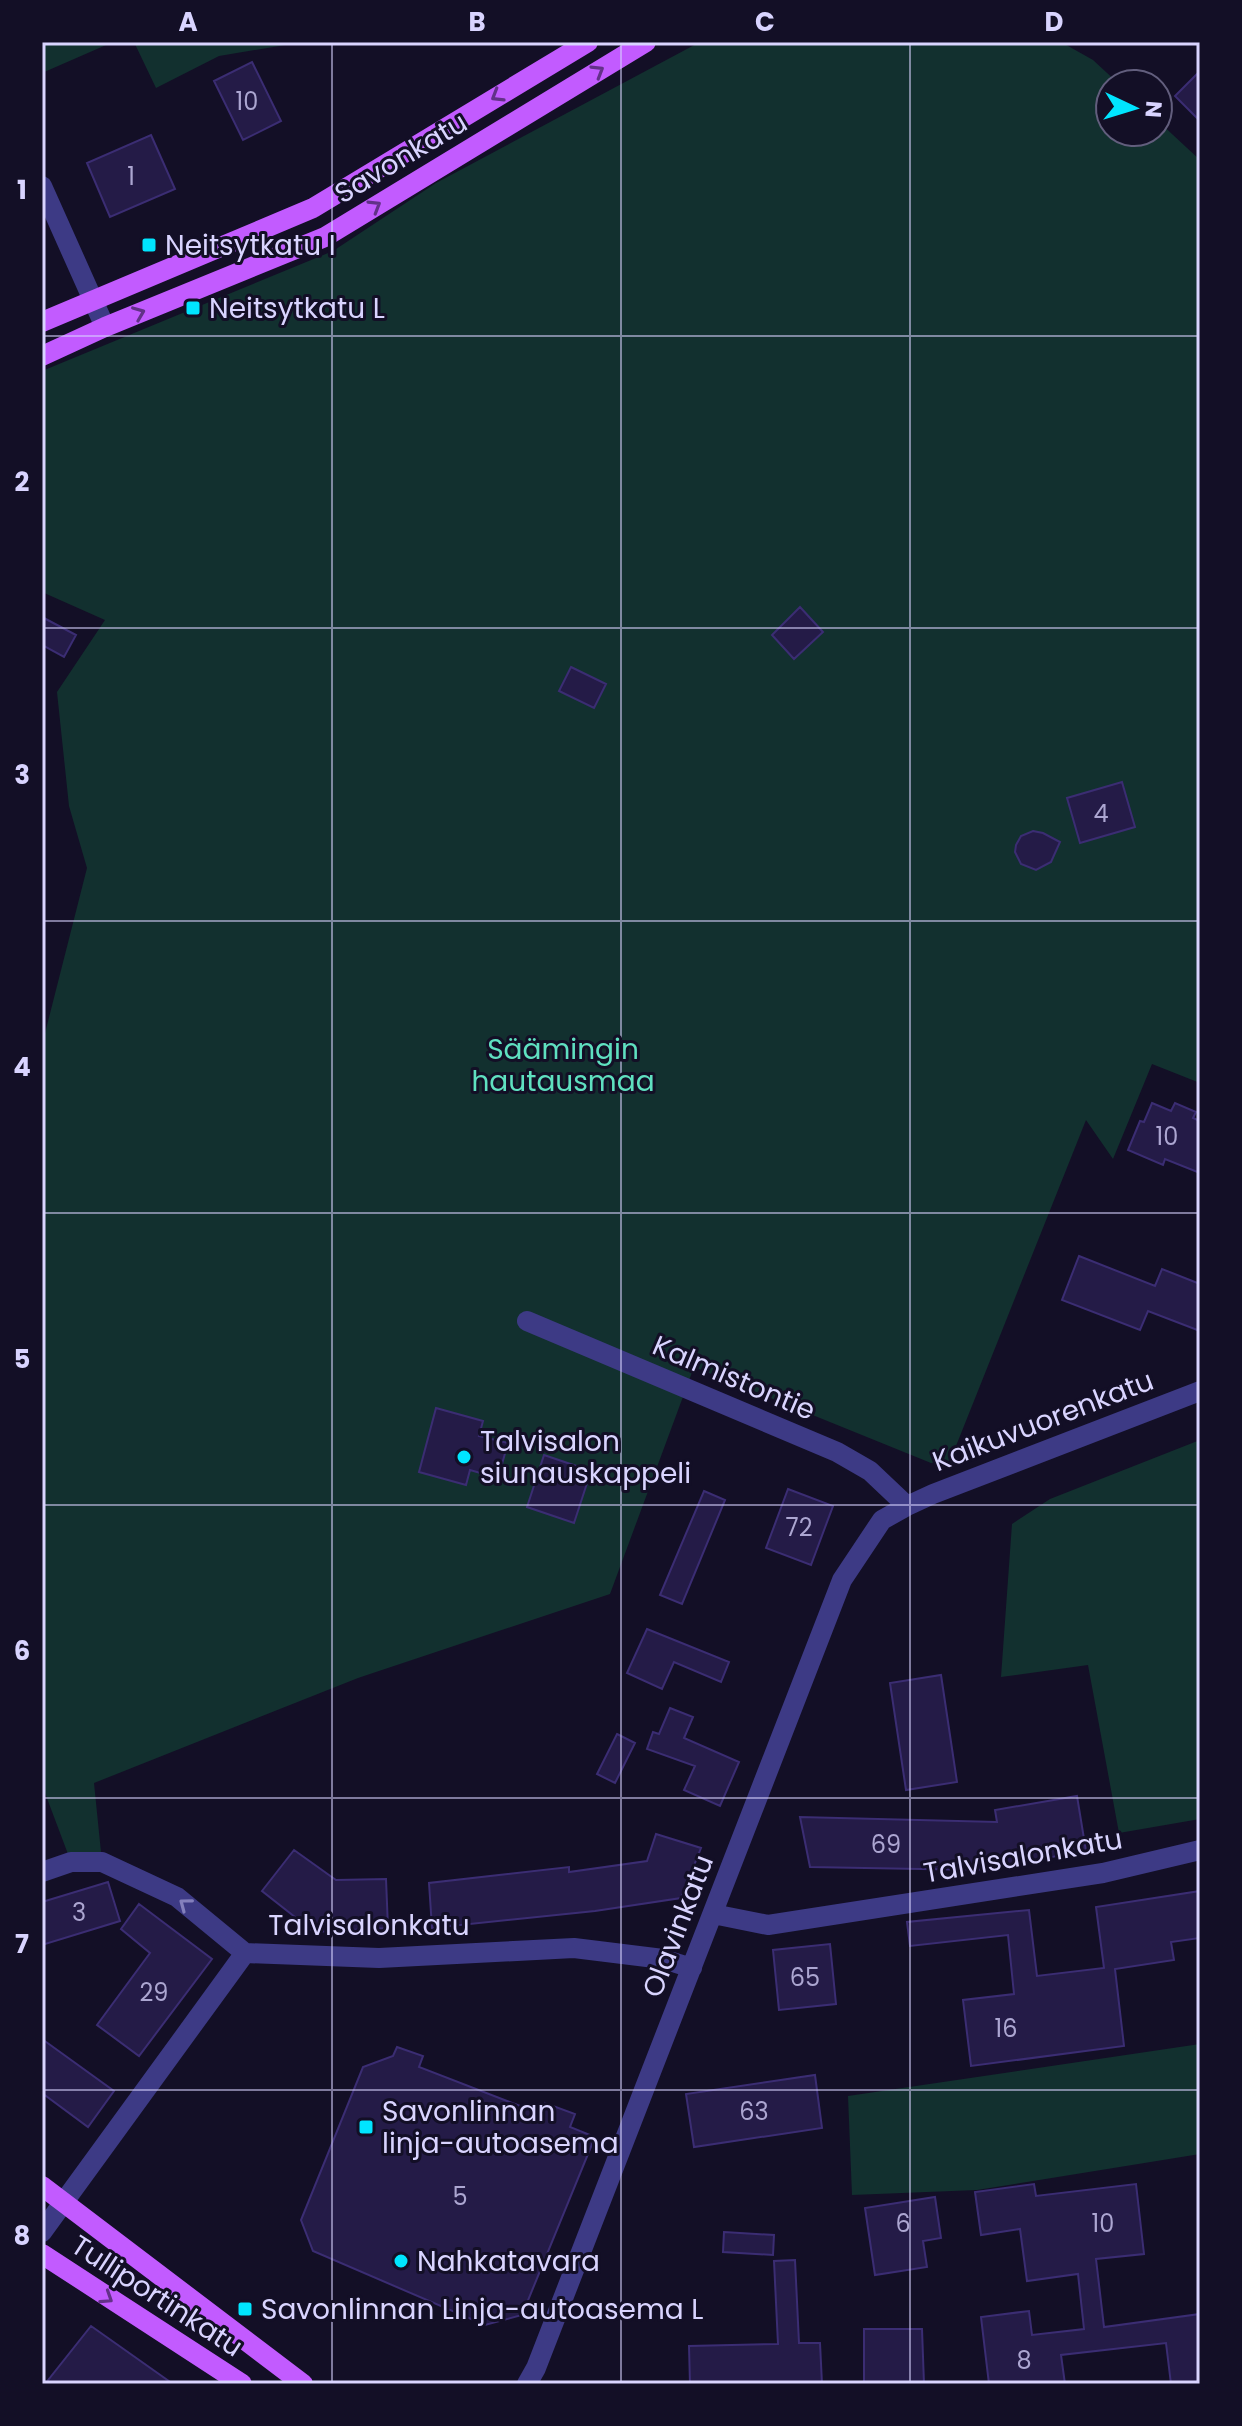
<svg xmlns="http://www.w3.org/2000/svg" width="1242" height="2426" font-family="Poppins,sans-serif">
	<rect width="100%" height="100%" fill="#130f26"/>
	<path fill="#12302f" d="M 42,42 L 113,42 L 42,73 Z
		M 134,42 L 303,42 L 219,56 L 156,88 Z
		M 700,42 L 1061,42 L 1093,60 L 1119,84 L 1110,84 L 1110,132 L 1158,132 L 1158,121 L 1200,160 L 1200,1083 L 1152,1064 L 1113,1159 L 1086,1120 L 950,1461 L 931,1463 L 694,1367 L 610,1594 L 358,1678 L 94,1783 L 102,1862 L 71,1862 L 42,1785 L 42,1045 L 87,868 L 69,806 L 57,692 L 105,620 L 42,592 L 42,371 L 333,251 L 436,183 Z
		M 1200,1440 L 1200,1819 L 1119,1833 L 1088,1665 L 1001,1677 L 1012,1524 L 1050,1499 Z
		M 1200,2044 L 1200,2154 L 977,2190 L 852,2195 L 848,2096 Z"/>
	<path fill="#241b47" stroke="#3b2d73" stroke-width="2" d="M 252,62 L 281,121 L 243,140 L 214,81 Z
		M 1200,71 L 1200,121 L 1175,96 Z
		M 151,135 L 175,189 L 110,217 L 87,163 Z
		M 800,607 L 823,632 L 794,659 L 772,635 Z
		M 42,617 L 76,635 L 64,657 L 42,645 Z
		M 571,667 L 606,684 L 594,708 L 559,691 Z
		M 1122,782 L 1135,827 L 1080,843 L 1067,798 Z
		M 1033,831 L 1043,833 L 1060,842 L 1051,862 L 1036,870 L 1021,864 L 1015,852 L 1016,845 L 1021,836 Z
		M 1152,1103 L 1171,1111 L 1175,1103 L 1196,1112 L 1193,1118 L 1200,1121 L 1200,1173 L 1165,1159 L 1163,1165 L 1128,1150 L 1140,1121 L 1144,1122 Z
		M 1079,1256 L 1155,1286 L 1162,1269 L 1200,1284 L 1200,1331 L 1148,1311 L 1140,1330 L 1062,1300 Z
		M 436,1408 L 483,1421 L 479,1436 L 508,1443 L 498,1478 L 470,1470 L 466,1485 L 419,1472 Z
		M 544,1455 L 591,1471 L 574,1523 L 527,1507 Z
		M 788,1489 L 833,1506 L 811,1565 L 766,1548 Z
		M 704,1491 L 725,1500 L 682,1604 L 660,1595 Z
		M 647,1629 L 729,1662 L 721,1682 L 674,1662 L 662,1689 L 627,1673 Z
		M 941,1675 L 957,1782 L 906,1790 L 890,1683 Z
		M 670,1708 L 693,1717 L 684,1738 L 739,1762 L 720,1806 L 684,1790 L 695,1766 L 647,1749 L 653,1732 L 659,1734 Z
		M 617,1734 L 635,1743 L 615,1783 L 597,1774 Z
		M 1077,1796 L 1086,1851 L 977,1870 L 810,1867 L 800,1817 L 997,1822 L 995,1810 Z
		M 656,1834 L 701,1848 L 681,1898 L 595,1911 L 432,1928 L 429,1883 L 569,1867 L 569,1872 L 647,1861 Z
		M 294,1850 L 336,1880 L 386,1879 L 388,1928 L 314,1932 L 262,1891 Z
		M 108,1882 L 120,1921 L 42,1945 L 42,1902 Z
		M 1200,1891 L 1200,1938 L 1171,1942 L 1174,1960 L 1115,1969 L 1124,2046 L 971,2066 L 963,2000 L 1014,1994 L 1008,1935 L 910,1946 L 907,1922 L 1029,1910 L 1037,1976 L 1104,1968 L 1096,1907 Z
		M 139,1904 L 212,1959 L 139,2056 L 97,2025 L 150,1953 L 121,1929 Z
		M 830,1944 L 836,2004 L 779,2010 L 773,1950 Z
		M 42,2039 L 114,2091 L 88,2127 L 42,2093 Z
		M 397,2047 L 423,2056 L 419,2067 L 541,2114 L 545,2103 L 575,2114 L 570,2127 L 595,2137 L 522,2315 L 485,2325 L 313,2251 L 301,2220 L 363,2067 L 393,2056 Z
		M 815,2075 L 822,2128 L 694,2147 L 686,2094 Z
		M 1034,2184 L 1036,2196 L 1136,2184 L 1144,2254 L 1096,2259 L 1104,2327 L 1200,2314 L 1200,2384 L 1171,2384 L 1166,2343 L 1061,2355 L 1065,2384 L 989,2384 L 981,2317 L 1029,2311 L 1032,2335 L 1084,2329 L 1078,2274 L 1027,2281 L 1020,2229 L 981,2235 L 975,2192 Z
		M 935,2197 L 941,2238 L 923,2241 L 927,2267 L 875,2275 L 865,2208 Z
		M 724,2232 L 774,2235 L 773,2255 L 723,2252 Z
		M 795,2260 L 799,2343 L 820,2343 L 822,2384 L 690,2384 L 689,2346 L 778,2344 L 774,2261 Z
		M 91,2326 L 173,2384 L 45,2384 Z
		M 864,2329 L 922,2329 L 924,2384 L 864,2384 Z"/>
	<g fill="none" stroke-linecap="round" stroke-linejoin="round">
		<path stroke="#3d3a85" stroke-width="20" d="M 42,186 L 105,327
			M 527,1321 L 837,1452 L 870,1471 L 907,1506
			M 42,1872 L 71,1862 L 102,1862 L 177,1897 L 245,1953
			M 713,1914 L 768,1925 L 1103,1873 L 1200,1850
			M 42,2232 L 245,1953 L 379,1958 L 574,1948 L 663,1959 L 692,1968
			M 527,2384 L 536,2368 L 842,1580 L 882,1520 L 907,1506 L 933,1494 L 1200,1391"/>
		<path stroke="#c25bff" stroke-width="20" d="M 42,322 L 313,208 L 588,42
			M 42,356 L 105,327 L 325,237 L 646,42
			M 42,2186 L 303,2384
			M 42,2254 L 242,2384"/>
	</g>
	<defs><path id="oneway-chevron" d="M-2-3.5L2.5 0L-2 3.5" fill="none" stroke-width="1.6" stroke-linecap="round" stroke-linejoin="round" transform="scale(2)"/></defs>
	<g stroke="#623188">
		<use href="#oneway-chevron" transform="translate(598 71) rotate(-31)"/>
		<use href="#oneway-chevron" transform="translate(497 96) rotate(149)"/>
		<use href="#oneway-chevron" transform="translate(375 206) rotate(-31)"/>
		<use href="#oneway-chevron" transform="translate(139 313) rotate(-22)"/>
		<use href="#oneway-chevron" transform="translate(107 2298) rotate(33)"/>
	</g>
	<use stroke="#837fbc" href="#oneway-chevron" transform="translate(185 1904) rotate(-143)"/>
	<path fill="none" stroke="#d9d4ff" stroke-width="2" stroke-opacity="0.55" d="M 332,42 L 332,2384M 621,42 L 621,2384M 910,42 L 910,2384M 42,336 L 1200,336M 42,628 L 1200,628M 42,921 L 1200,921M 42,1213 L 1200,1213M 42,1505 L 1200,1505M 42,1798 L 1200,1798M 42,2090 L 1200,2090"/>
	<g fill="#00e5ff" stroke="#130f26" stroke-width="3">
		<rect x="141" y="237" width="16" height="16" rx="4"/>
		<rect x="185" y="300" width="16" height="16" rx="4"/>
		<circle cx="464" cy="1457" r="8"/>
		<rect x="358" y="2119" width="16" height="16" rx="4"/>
		<circle cx="401" cy="2261" r="8"/>
		<rect x="237" y="2301" width="16" height="16" rx="4"/>
	</g>
	<g text-anchor="middle" dominant-baseline="central" stroke-width="6" stroke-linejoin="round" paint-order="stroke">
		<g font-size="24" fill="#aca6d1">
			<text x="247" y="101">10</text>
			<text x="131" y="176">1</text>
			<text x="1101" y="813">4</text>
			<text x="1167" y="1136">10</text>
			<text x="799" y="1527">72</text>
			<text x="886" y="1844">69</text>
			<text x="79" y="1912">3</text>
			<text x="805" y="1977">65</text>
			<text x="154" y="1992">29</text>
			<text x="1006" y="2028">16</text>
			<text x="754" y="2111">63</text>
			<text x="460" y="2196">5</text>
			<text x="903" y="2223">6</text>
			<text x="1103" y="2223">10</text>
			<text x="1024" y="2360">8</text>
		</g>
		<g font-size="28" fill="#d9d4ff" stroke="#130f26">
			<text transform="translate(401 158) rotate(-31)">Savonkatu</text>
			<text transform="translate(734 1378) rotate(23)">Kalmistontie</text>
			<text transform="translate(1043 1421) rotate(-21)">Kaikuvuorenkatu</text>
			<text transform="translate(1023 1856) rotate(-10)">Talvisalonkatu</text>
			<text x="369" y="1925">Talvisalonkatu</text>
			<text transform="translate(678 1926) rotate(-69)">Olavinkatu</text>
			<text transform="translate(157 2296) rotate(33)">Tulliportinkatu</text>
		</g>
		<g font-size="28" fill="#d9d4ff" stroke="#130f26" text-anchor="start">
			<text x="165" y="245">Neitsytkatu I</text>
			<text x="209" y="308">Neitsytkatu L</text>
			<text x="480" y="1441">Talvisalon<tspan x="480" dy="32">siunauskappeli</tspan></text>
			<text x="382" y="2111">Savonlinnan<tspan x="382" dy="32">linja-autoasema</tspan></text>
			<text x="417" y="2261">Nahkatavara</text>
			<text x="261" y="2309">Savonlinnan Linja-autoasema L</text>
		</g>
		<g font-size="28" fill="#5fe0c0" stroke="#130f26">
			<text x="563" y="1049">Säämingin<tspan x="563" dy="32">hautausmaa</tspan></text>
		</g>
	</g>
	<rect width="1242" height="2426" fill="none" stroke="#130f26" stroke-width="88"/>
	<g transform="translate(1134 108) rotate(94)"><circle r="38" fill="#130f26" stroke="#625e7d" stroke-width="2"/>
	<path d="M0-6L14 30L0 20L-14 30Z" fill="#00e5ff"/>
	<text y="-12" font-size="22" font-weight="bold" text-anchor="middle" fill="#d9d4ff">N</text>
	</g>
	<rect x="44" y="44" width="1154" height="2338" fill="none" stroke="#d9d4ff" stroke-width="3"/>
	<g font-size="26" text-anchor="middle" font-weight="bold" fill="#d9d4ff">
		<text x="188" y="31">A</text>
		<text x="477" y="31">B</text>
		<text x="765" y="31">C</text>
		<text x="1054" y="31">D</text>
		<text x="22" y="199">1</text>
		<text x="22" y="491">2</text>
		<text x="22" y="784">3</text>
		<text x="22" y="1076">4</text>
		<text x="22" y="1368">5</text>
		<text x="22" y="1660">6</text>
		<text x="22" y="1953">7</text>
		<text x="22" y="2245">8</text>
	</g>
</svg>
